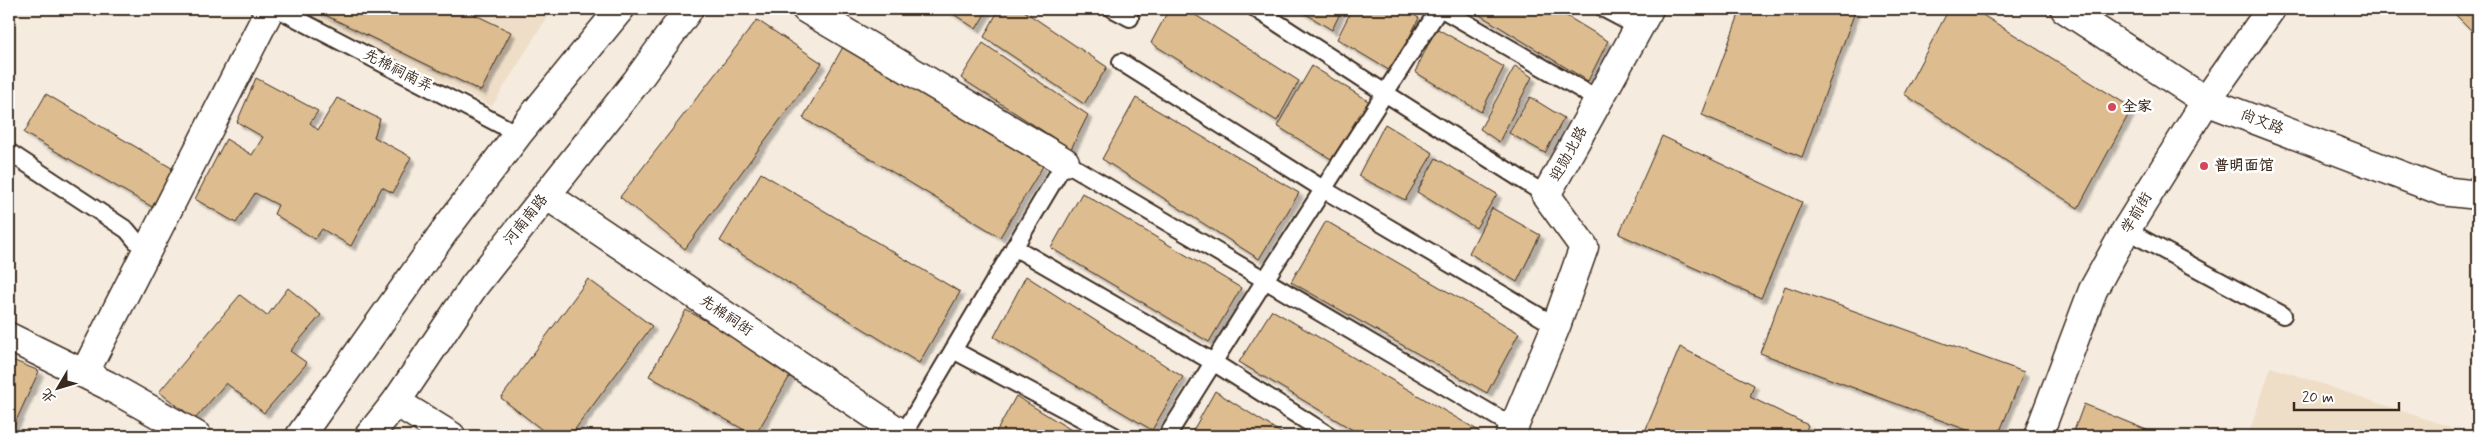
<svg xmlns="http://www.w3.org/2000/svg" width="2487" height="445" font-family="Mynerve,'LXGW WenKai TC',sans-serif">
	<defs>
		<filter id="shadow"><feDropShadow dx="4.5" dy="4.5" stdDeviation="1" flood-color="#0004"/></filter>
	</defs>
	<rect width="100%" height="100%" fill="#f5ebde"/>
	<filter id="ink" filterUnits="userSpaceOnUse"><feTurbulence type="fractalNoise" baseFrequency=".02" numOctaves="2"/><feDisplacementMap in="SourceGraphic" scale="10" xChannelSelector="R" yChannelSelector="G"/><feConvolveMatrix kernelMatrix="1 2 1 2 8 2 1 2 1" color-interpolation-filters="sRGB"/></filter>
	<g filter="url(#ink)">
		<path fill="#eeddc7" d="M 300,9 L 552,9 L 492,106 Z
			M 2271,367 L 2476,436 L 2248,436 Z"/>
		<path fill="#ddbd90" stroke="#3b2a1e" filter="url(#shadow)" d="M 313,9 L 463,9 L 511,32 L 481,91 Z
			M 946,9 L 988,9 L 976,29 Z
			M 999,9 L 1021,9 L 1107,67 L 1084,104 L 984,37 Z
			M 1169,9 L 1186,9 L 1299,81 L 1277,121 L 1151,43 Z
			M 1298,9 L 1342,9 L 1332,30 Z
			M 1352,9 L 1404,9 L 1419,18 L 1392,72 L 1337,39 Z
			M 1470,9 L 1555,9 L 1608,41 L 1588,81 Z
			M 1741,9 L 1856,9 L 1802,157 L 1702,115 Z
			M 1949,9 L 1973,9 L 2132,108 L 2078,208 L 1904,94 Z
			M 2450,9 L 2478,9 L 2478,40 L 2476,35 Z
			M 757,20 L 822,63 L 685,249 L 620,197 Z
			M 1436,28 L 1504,67 L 1481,112 L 1415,72 Z
			M 983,43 L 1088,115 L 1071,149 L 961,78 Z
			M 843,47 L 1043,166 L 1000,237 L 803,118 Z
			M 1312,66 L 1373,104 L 1336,162 L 1277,126 Z
			M 1515,66 L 1532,77 L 1499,142 L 1480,129 Z
			M 256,78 L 318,111 L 310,123 L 318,130 L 337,98 L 380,119 L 374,137 L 411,157 L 393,193 L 382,187 L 351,246 L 322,229 L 315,239 L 274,214 L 278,205 L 255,193 L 236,223 L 195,199 L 226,139 L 252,155 L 263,137 L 237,122 Z
			M 46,94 L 175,170 L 154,208 L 24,133 Z
			M 1530,97 L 1564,118 L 1545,153 L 1509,133 Z
			M 1136,98 L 1299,193 L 1259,259 L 1102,159 Z
			M 1385,124 L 1433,153 L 1405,200 L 1358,176 Z
			M 1662,136 L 1802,202 L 1761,298 L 1619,234 Z
			M 1436,158 L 1497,194 L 1476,228 L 1417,192 Z
			M 761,173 L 960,292 L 919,363 L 720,241 Z
			M 1082,193 L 1241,288 L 1209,342 L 1051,248 Z
			M 1492,208 L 1540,235 L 1517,282 L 1469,253 Z
			M 1326,221 L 1519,333 L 1487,393 L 1291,282 Z
			M 1026,276 L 1183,377 L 1152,430 L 994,337 Z
			M 588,279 L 652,326 L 570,436 L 550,436 L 501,398 Z
			M 1785,286 L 2024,372 L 1998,436 L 1983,436 L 1760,353 Z
			M 288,288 L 321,315 L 290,351 L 307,363 L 264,413 L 226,383 L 195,419 L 159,392 L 240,295 L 267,316 Z
			M 686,310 L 794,369 L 755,436 L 649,376 Z
			M 1272,310 L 1479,431 L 1477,436 L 1363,436 L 1239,362 Z
			M 1680,347 L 1754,385 L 1750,397 L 1808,425 L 1804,436 L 1643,436 Z
			M 10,359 L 39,371 L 9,436 L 9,362 Z
			M 1215,391 L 1286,436 L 1190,436 Z
			M 1016,396 L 1081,436 L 994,436 Z
			M 2084,404 L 2161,436 L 2072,436 Z"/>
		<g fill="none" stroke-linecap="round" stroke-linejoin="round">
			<g stroke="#3b2a1e" stroke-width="20">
				<path id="service" d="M 278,9 L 518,134
					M 1113,9 L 1130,18
					M 1256,9 L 1385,93 L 1546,195
					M 1442,9 L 1582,90 L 1598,102
					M 1604,9 L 1638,27
					M 1121,62 L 1323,189 L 1556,326
					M 9,152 L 127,230 L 146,253
					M 2126,230 L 2283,315
					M 1014,247 L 1213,362 L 1330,436
					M 953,350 L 1115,436
					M 902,436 L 1065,162 L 1514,427
					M 1167,436 L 1265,280 L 1439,9"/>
			</g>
			<g stroke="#3b2a1e" stroke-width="31">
				<path id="minor" d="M 806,9 L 1065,162
					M 2065,9 L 2206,101 L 2442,191 L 2478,195
					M 546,195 L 905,436
					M 9,337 L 107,385 L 197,436
					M 84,374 L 270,9
					M 396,402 L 451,436
					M 1510,436 L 1556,326 L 1584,247 L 1546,195 L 1649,9
					M 2038,436 L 2093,290 L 2126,230 L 2206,101 L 2271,9"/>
			</g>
			<g stroke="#3b2a1e" stroke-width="31">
				<path id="secondary" d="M 300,436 L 448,226 L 518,134 L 620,9
					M 369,436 L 396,402 L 474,286 L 636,82 L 689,9"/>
			</g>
			<use href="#service" stroke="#fff" stroke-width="16"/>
			<use href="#minor" stroke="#fff" stroke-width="28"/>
			<use href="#secondary" stroke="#fff" stroke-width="28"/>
		</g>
	</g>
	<g fill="#d1495b" stroke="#fff" stroke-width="2">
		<circle cx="2112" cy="107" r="5"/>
		<circle cx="2204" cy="166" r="5"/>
	</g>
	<g text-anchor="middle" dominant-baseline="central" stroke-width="5" stroke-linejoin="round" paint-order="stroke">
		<g font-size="15" fill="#3b2a1e" stroke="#fff">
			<text transform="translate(398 71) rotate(27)">先棉祠南弄</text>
			<text transform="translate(2262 122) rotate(21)">尚文路</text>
			<text transform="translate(1569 154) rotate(-61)">迎勋北路</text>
			<text transform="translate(2137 213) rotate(-59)">学前街</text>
			<text transform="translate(526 220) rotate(-51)">河南南路</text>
			<text transform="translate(726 316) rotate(34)">先棉祠街</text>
		</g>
		<g font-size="15" font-weight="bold" fill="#3b2a1e" stroke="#fff" text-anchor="start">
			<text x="2122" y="107">全家</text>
			<text x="2214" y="166">普明面馆</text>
		</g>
	</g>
	<rect width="2487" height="445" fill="none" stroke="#fff" stroke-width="30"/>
	<rect x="15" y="15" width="2457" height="415" fill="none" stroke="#3b2a1e" stroke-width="2" filter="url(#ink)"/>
	<g transform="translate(58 388) rotate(232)" stroke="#ffffff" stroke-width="4" paint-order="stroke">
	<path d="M0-4L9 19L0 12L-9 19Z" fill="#3b2a1e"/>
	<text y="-8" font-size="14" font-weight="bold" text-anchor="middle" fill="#3b2a1e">北</text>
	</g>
	<path d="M2294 402v8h105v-8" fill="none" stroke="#3b2a1e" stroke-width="2.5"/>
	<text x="2302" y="402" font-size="15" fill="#3b2a1e" stroke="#ffffff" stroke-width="4" paint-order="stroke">20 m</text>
</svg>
